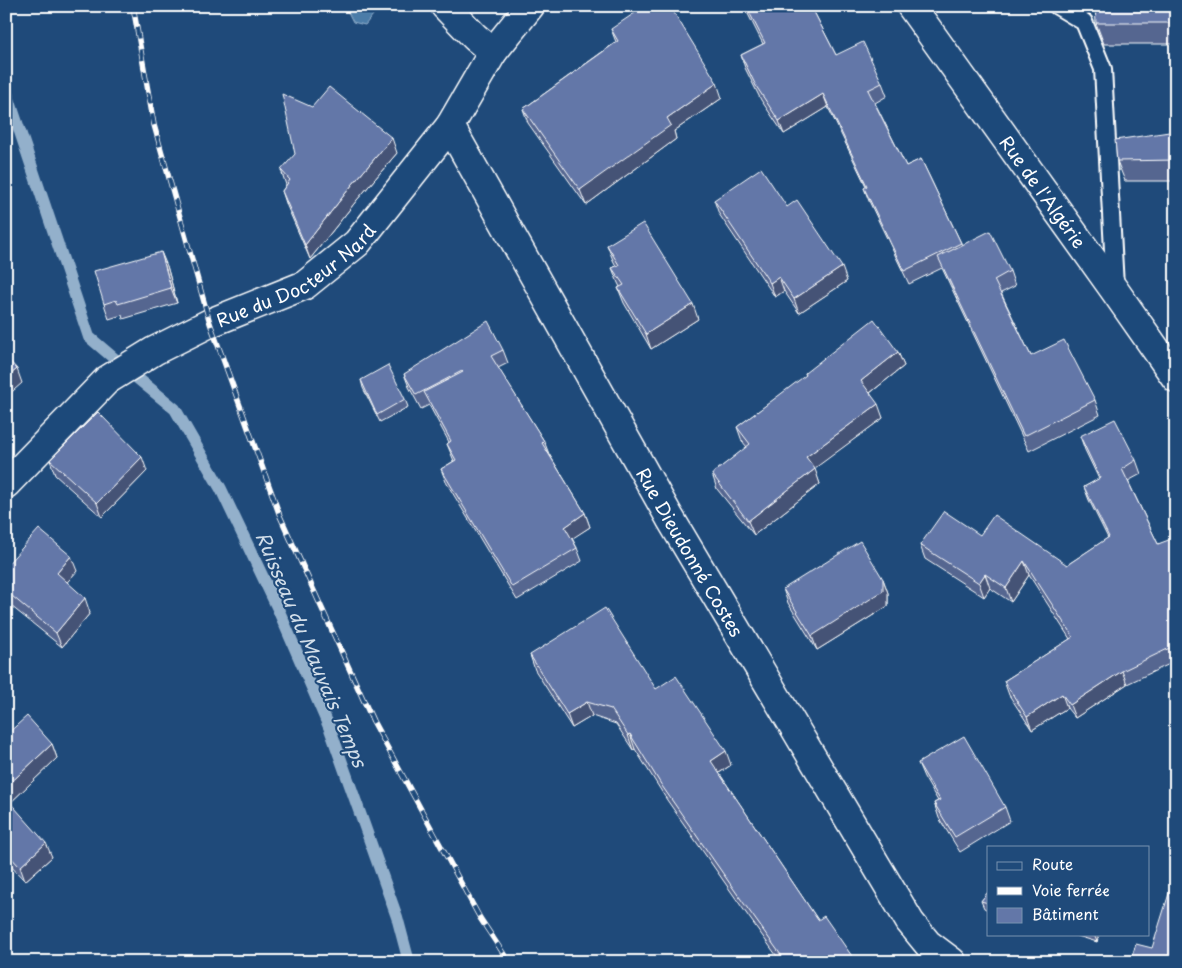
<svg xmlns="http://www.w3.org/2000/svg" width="1182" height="968" font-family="'Playpen Sans',sans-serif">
	<rect width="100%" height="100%" fill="#1f4a7a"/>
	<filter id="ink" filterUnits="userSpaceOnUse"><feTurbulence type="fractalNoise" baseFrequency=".02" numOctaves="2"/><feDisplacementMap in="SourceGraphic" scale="10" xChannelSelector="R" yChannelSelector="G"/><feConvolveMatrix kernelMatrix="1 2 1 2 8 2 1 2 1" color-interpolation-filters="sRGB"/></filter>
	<g filter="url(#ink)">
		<path fill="#4b7ba8" stroke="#93b0cb" d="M 345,6 L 376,6 L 377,10 L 365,25 L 353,22 Z"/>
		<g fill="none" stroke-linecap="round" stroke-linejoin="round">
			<path stroke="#93b0cb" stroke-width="12" d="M 6,90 L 89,337 L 116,360
				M 136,377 L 175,409 L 221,489 L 278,609 L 330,729 L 397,917 L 409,962"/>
			<g stroke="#fff" stroke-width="20">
				<path id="service" d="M 1057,6 L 1084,22 L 1103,69 L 1115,286"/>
			</g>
			<g stroke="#fff" stroke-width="31">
				<g id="minor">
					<path d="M 445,6 L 475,37 L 493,52"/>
					<path id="s1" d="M 911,6 L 1115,291 L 1176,378"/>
					<path id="s2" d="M 450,126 L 670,518 L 910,922 L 928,944 L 952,962"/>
					<path id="s3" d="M 6,484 L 107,380 L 154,351 L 210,323 L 305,285 L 357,243 L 450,126 L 493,52 L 530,6"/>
				</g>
			</g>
			<use href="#service" stroke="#1f4a7a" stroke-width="16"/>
			<use href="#minor" stroke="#1f4a7a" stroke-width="28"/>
			<g stroke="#fff" stroke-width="5.5">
				<path id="rail" d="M 133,6 L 154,125 L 210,323 L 280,516 L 373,721 L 480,918 L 509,962"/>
			</g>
			<use href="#rail" stroke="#1f4a7a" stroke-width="4" stroke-dasharray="11" stroke-linecap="butt"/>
		</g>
		<path fill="#556690" stroke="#fff" d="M 744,6 L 811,6 L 836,55 L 882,83 L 887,96 L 875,103 L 906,166 L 921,159 L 962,245 L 1010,271 L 1015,286 L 1001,293 L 1031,356 L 1095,400 L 1100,415 L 1029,451 L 942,268 L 909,284 L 869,201 L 864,188 L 866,186 L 828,107 L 784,134 L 761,100 L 745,68 L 741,55 L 763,44 Z
			M 1176,6 L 1176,44 L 1104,44 L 1096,23 Z
			M 611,29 L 722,98 L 674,131 L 676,139 L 586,205 L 528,123 L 523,109 L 616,42 Z
			M 1176,131 L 1176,181 L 1125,181 L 1117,161 Z
			M 397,153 L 357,200 L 310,259 L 287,206 L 282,191 L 286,185 L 281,170 Z
			M 714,200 L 787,207 L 847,281 L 799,313 L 784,291 L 775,297 L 719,214 Z
			M 607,245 L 698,319 L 651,349 L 624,303 L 618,288 L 620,287 L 618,283 L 612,268 L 616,266 L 613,260 Z
			M 167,266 L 177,303 L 123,319 L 122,315 L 109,319 L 104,304 Z
			M 503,350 L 508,363 L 498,368 L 544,441 L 549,454 L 585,513 L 590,527 L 572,538 L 577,548 L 582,561 L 517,600 L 446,482 L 441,469 L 454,461 L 447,444 L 449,442 L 429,405 L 421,409 L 409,387 L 404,374 Z
			M 898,352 L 904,366 L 870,393 L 883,418 L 814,468 L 820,484 L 754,535 L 717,489 L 712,474 L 747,447 L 742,441 L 737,427 L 806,376 L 805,373 Z
			M 361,380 L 405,399 L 408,407 L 380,422 L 363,388 Z
			M 1080,436 L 1136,460 L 1141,474 L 1128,481 L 1158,544 L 1176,540 L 1176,661 L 1127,684 L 1075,718 L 1067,708 L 1032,730 L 1009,695 L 1004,681 L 1070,639 L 1029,575 L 1011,602 L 990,588 L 984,597 L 925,559 L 920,545 L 1067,565 L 1108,538 L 1089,500 L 1084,487 L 1099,479 L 1085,450 Z
			M 50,460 L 147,471 L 102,517 L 55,475 Z
			M 6,566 L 77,571 L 67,582 L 90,613 L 62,647 L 6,602 Z
			M 883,579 L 888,593 L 888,606 L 817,650 L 788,603 L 783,589 Z
			M 530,655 L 656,689 L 731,765 L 719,773 L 818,920 L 856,962 L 781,962 L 746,913 L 667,800 L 635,749 L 633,750 L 616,724 L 592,716 L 572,728 L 535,670 Z
			M 6,735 L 52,744 L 57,758 L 10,803 L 52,857 L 25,881 L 6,861 Z
			M 918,763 L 1005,807 L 1010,821 L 960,852 L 939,818 L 934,803 L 938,801 L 924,777 Z
			M 988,892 L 988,910 L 984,908 L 981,901 Z
			M 1071,934 L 1099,934 L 1097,942 Z"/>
		<path fill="#455376" stroke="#fff" d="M 717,83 L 722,98 L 674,131 L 676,139 L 586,205 L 580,190 L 667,118 Z
			M 823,94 L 828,107 L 784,134 L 779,121 Z
			M 392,138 L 397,153 L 357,200 L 310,259 L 305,245 L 352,185 Z
			M 161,252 L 167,266 L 177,303 L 171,288 Z
			M 842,267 L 847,281 L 799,313 L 794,299 Z
			M 779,277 L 784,291 L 775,297 L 770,283 Z
			M 693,304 L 698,319 L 651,349 L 646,334 Z
			M 898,352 L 904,366 L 866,396 L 861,381 Z
			M 17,369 L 22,383 L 6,397 L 6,378 Z
			M 878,404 L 883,418 L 811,471 L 806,457 Z
			M 142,457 L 147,471 L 102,517 L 97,503 Z
			M 815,469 L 820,484 L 754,535 L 748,521 Z
			M 585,513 L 590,527 L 570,540 L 565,527 Z
			M 71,556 L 77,571 L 62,588 L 57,573 Z
			M 1024,561 L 1029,575 L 1011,602 L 1006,588 Z
			M 985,574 L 990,588 L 984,597 L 979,583 Z
			M 883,579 L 888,593 L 888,606 L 817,650 L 812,636 Z
			M 85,598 L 90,613 L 62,647 L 56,633 Z
			M 1122,671 L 1127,684 L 1075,718 L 1070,705 Z
			M 1062,694 L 1067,708 L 1032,730 L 1027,717 Z
			M 587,702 L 592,716 L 572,728 L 567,714 Z
			M 630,734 L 635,749 L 633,750 L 628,735 Z
			M 52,744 L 57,758 L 6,807 L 6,787 Z
			M 726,751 L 731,765 L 716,775 L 711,761 Z
			M 46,843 L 52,857 L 25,881 L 20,867 Z
			M 1094,934 L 1099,934 L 1097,942 Z"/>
		<path fill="#6377a8" stroke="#fff" d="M 645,6 L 670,6 L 717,83 L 667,118 L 671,125 L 580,190 L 523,109 L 618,41 L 611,29 Z
			M 746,6 L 811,6 L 836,55 L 863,42 L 882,83 L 868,90 L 906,166 L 921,159 L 961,243 L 904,271 L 864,188 L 867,186 L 823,94 L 779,121 L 756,86 L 741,55 L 765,43 Z
			M 1095,6 L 1176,6 L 1176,23 L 1096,23 Z
			M 329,87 L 392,138 L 352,185 L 305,245 L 282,191 L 290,180 L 281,170 L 295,154 L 282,94 L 312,107 Z
			M 1176,131 L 1176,160 L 1117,161 L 1115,140 Z
			M 761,168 L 787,207 L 797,200 L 842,267 L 794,299 L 779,277 L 770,283 L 714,200 Z
			M 643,223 L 693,304 L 646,334 L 618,288 L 624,285 L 612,268 L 619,265 L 607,245 Z
			M 990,231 L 1010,271 L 994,280 L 1031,356 L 1064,340 L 1095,400 L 1024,436 L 938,257 Z
			M 161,252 L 171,288 L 118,304 L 116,300 L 104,304 L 94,271 Z
			M 874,319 L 898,352 L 861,381 L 878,404 L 806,457 L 815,469 L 748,521 L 712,474 L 750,444 L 737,427 L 806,375 L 805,373 Z
			M 488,321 L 503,350 L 491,356 L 544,441 L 542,443 L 585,513 L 565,527 L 577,548 L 512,587 L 441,469 L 456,460 L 447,444 L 451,441 L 424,392 L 463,372 L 462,371 L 416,395 L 404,374 Z
			M 6,357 L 17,369 L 6,378 Z
			M 388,365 L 405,399 L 377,415 L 361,380 Z
			M 98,412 L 142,457 L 97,503 L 50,460 Z
			M 1115,419 L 1136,460 L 1122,469 L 1158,544 L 1174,538 L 1176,540 L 1176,645 L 1122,671 L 1070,705 L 1062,694 L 1027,717 L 1004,681 L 1073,637 L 1024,561 L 1006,588 L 985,574 L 979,583 L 920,545 L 944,511 L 980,535 L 994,515 L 1067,565 L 1109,537 L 1084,487 L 1100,478 L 1080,436 Z
			M 39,529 L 71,556 L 57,573 L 85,598 L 56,633 L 6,591 L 6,566 Z
			M 860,541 L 883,579 L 883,591 L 812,636 L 783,589 Z
			M 605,608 L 656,689 L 676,676 L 726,751 L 711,761 L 818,920 L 824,916 L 856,962 L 786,962 L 740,898 L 662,786 L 630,734 L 628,735 L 611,709 L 587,702 L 567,714 L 530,655 Z
			M 27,716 L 52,744 L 6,787 L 6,735 Z
			M 964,736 L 1005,807 L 955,837 L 934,803 L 940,800 L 918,763 Z
			M 6,798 L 46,843 L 20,867 L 6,852 Z
			M 1176,871 L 1176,962 L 1130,962 L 1136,944 L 1152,948 Z
			M 988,892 L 988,903 L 981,901 Z"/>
	</g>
	<g text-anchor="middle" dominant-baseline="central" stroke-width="4" stroke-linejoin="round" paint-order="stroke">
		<g font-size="18" fill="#fff" stroke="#1f4a7a">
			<text stroke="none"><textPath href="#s1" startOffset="228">Rue de l'Algérie</textPath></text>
			<text stroke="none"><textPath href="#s3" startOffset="362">Rue du Docteur Nard</textPath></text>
			<text stroke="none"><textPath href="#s2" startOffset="489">Rue Dieudonné Costes</textPath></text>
		</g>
		<g font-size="19" font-style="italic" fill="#d2dee9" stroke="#1f4a7a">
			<text transform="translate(312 649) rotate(67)">Ruisseau du Mauvais Temps</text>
		</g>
	</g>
	<rect width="1182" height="968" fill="none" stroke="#1f4a7a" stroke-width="25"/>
	<rect x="12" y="12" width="1157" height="943" fill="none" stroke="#fff" stroke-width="2" filter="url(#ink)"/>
	<rect x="987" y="846" width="162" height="90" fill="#1f4a7a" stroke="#7992af"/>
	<rect x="997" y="862" width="25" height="8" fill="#1f4a7a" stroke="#7992af"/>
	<text x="1032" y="870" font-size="15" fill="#ffffff">Route</text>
	<rect x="997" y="887" width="25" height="8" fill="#ffffff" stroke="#7992af"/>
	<text x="1032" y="896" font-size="15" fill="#ffffff">Voie ferrée</text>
	<rect x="997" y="908" width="25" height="15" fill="#6377a8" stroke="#7992af"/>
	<text x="1032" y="920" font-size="15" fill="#ffffff">Bâtiment</text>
</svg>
